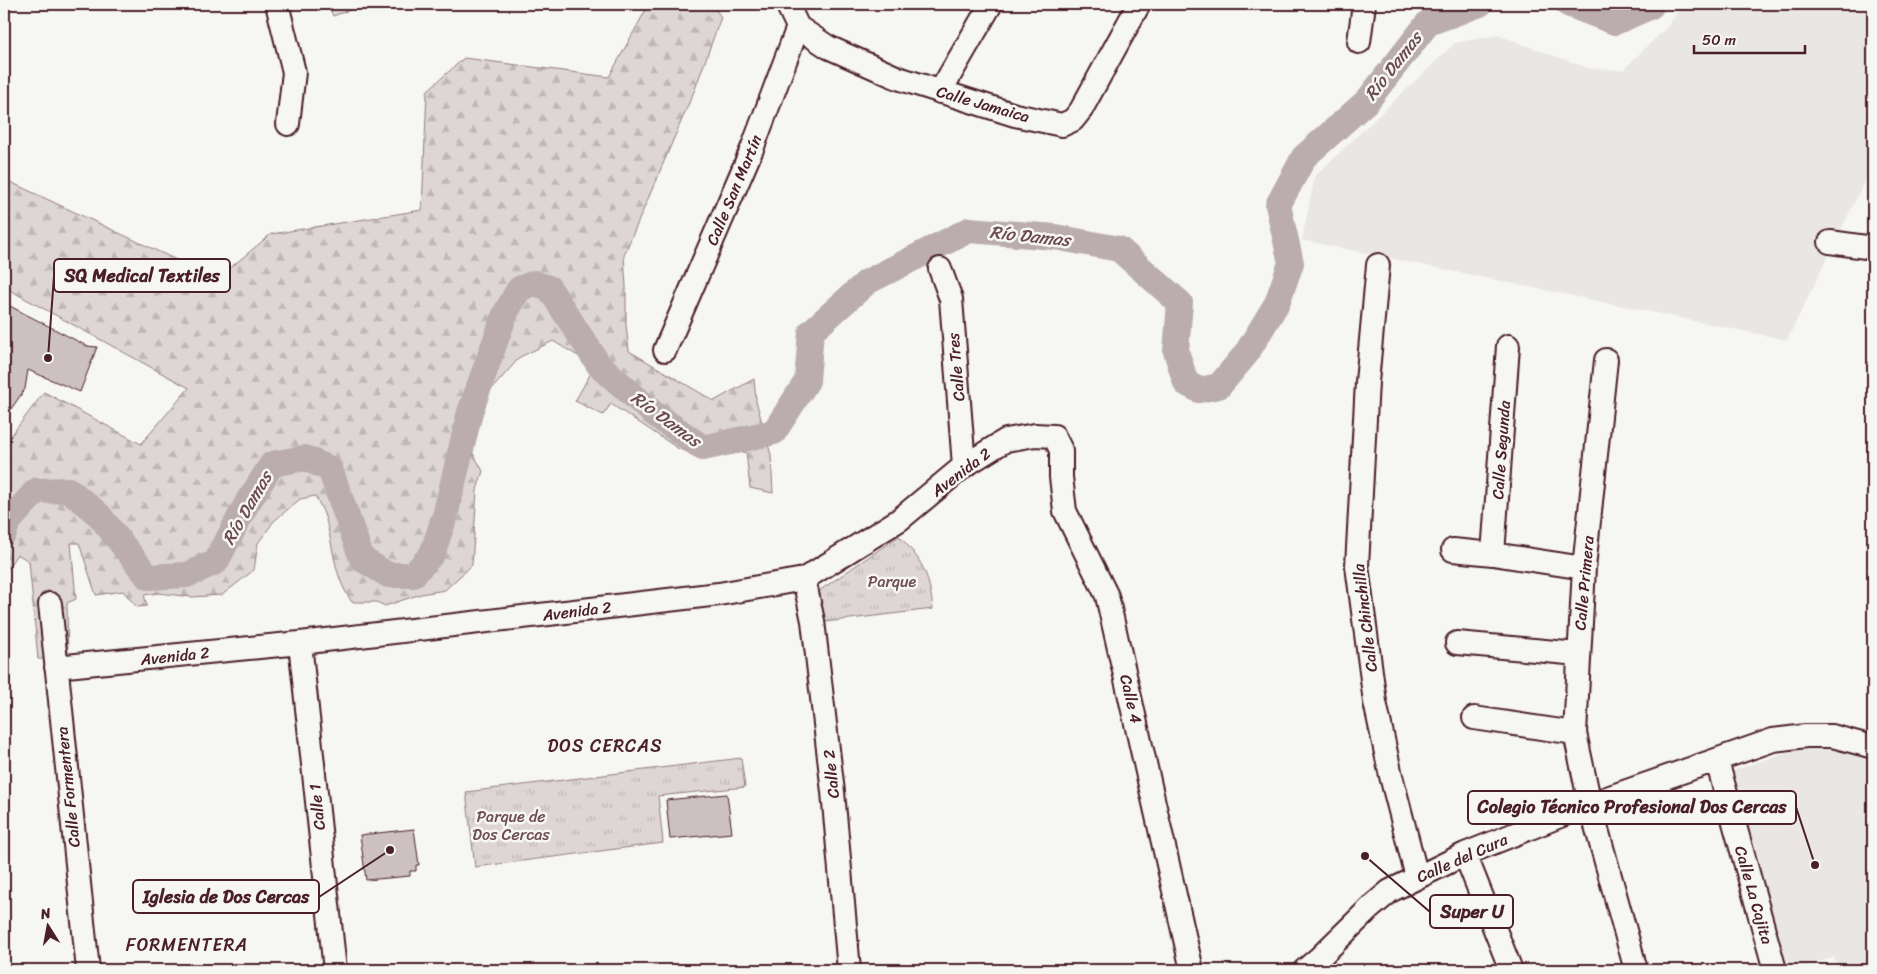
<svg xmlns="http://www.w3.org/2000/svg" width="1877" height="974" font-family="Sriracha,sans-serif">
	<defs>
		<pattern id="grass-tufts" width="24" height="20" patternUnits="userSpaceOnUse" patternTransform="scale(1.25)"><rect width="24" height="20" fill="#ddd6d5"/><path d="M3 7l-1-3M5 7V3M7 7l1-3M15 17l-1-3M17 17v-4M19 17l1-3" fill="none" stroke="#bfb7b7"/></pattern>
		<pattern id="forest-firs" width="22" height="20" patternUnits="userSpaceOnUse" patternTransform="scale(1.25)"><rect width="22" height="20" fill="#ddd6d5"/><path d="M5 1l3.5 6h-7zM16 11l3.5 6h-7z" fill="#bfb7b7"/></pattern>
	</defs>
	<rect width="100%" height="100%" fill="#f6f6f2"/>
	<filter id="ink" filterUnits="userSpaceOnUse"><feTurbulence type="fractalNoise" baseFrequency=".02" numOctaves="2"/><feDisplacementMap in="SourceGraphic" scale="10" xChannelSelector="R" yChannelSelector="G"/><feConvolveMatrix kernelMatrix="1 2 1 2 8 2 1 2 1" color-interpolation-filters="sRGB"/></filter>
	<g filter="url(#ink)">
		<path fill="#e9e6e3" d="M 1683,4 L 1873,4 L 1873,164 L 1787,340 L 1302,240 L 1315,176 L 1455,43 L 1498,35 L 1590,69 L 1623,70 L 1667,27 Z
			M 1810,744 L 1873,758 L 1873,970 L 1839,970 L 1834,957 L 1796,970 L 1789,970 L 1727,773 Z"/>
		<path fill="url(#grass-tufts)" stroke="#947a80" d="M 899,536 C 923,561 929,574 933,609 L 817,623 L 813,595 Z
			M 741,758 L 745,787 L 658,796 L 663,843 L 475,867 L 466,792 Z"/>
		<path fill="url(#forest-firs)" stroke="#947a80" d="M 649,4 L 712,4 L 721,17 L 695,89 L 624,255 L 626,287 L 626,325 L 629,351 L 714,401 L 754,379 L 756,401 L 771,455 L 773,493 L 750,488 L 746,452 L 704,458 L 679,449 L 611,404 L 603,415 L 575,401 L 591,373 L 583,359 L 553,341 L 520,357 L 484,398 L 471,450 L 483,471 L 477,490 L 472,565 L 445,590 L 421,594 L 385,606 L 377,602 L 352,602 C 333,576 334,546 325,517 C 323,510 319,503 315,496 L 300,499 L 274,521 L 258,543 L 254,570 L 222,595 L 192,597 L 158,593 L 144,595 L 147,606 L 137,607 L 123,591 L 96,595 L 79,543 L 71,543 L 76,599 L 67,603 L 68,659 L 38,659 L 29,561 L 17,554 L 4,574 L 4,445 L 44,392 L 141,444 L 189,388 L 4,287 L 4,179 L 217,279 L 271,234 L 422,210 L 427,91 L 464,58 L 609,77 Z"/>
		<path fill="#ddd6d5" stroke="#947a80" d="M 328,4 L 360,4 L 361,6 L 333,16 Z"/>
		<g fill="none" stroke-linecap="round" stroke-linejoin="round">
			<path stroke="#bbadae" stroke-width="26" d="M 1568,4 L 1615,22 L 1651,6 L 1651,4
				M 4,533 L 8,522 L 36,491 L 69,490 L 99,515 L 148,577 L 187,575 L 216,562 L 245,507 L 272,464 L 305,458 L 330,469 L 362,559 L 388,575 L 413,575 L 432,554 L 445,516 L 470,412 L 505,314 L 519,289 L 534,283 L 549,288 L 599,365 L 653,413 L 703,448 L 774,432 L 807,381 L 811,332 L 867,282 L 969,230 L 1055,237 L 1119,249 L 1180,303 L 1176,351 L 1186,383 L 1199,390 L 1219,386 L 1246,354 L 1277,303 L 1291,263 L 1278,205 L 1304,157 L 1367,101 L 1428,23 L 1480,4"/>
		</g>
		<path fill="#ccc1c0" stroke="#4a1f2b" d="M 4,303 L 87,346 L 97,347 L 80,392 L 28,370 L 25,389 L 4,419 Z
			M 727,794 L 732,833 L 670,839 L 666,800 Z
			M 414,829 L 419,865 L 416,865 L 416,871 L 410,871 L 410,876 L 366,880 L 360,835 Z"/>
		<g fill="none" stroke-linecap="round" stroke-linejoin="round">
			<g stroke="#4a1f2b" stroke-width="26">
				<path id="minor" d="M 277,4 L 294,72 L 288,124
					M 787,4 L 798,27 L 828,47 L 898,78 L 1015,115 L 1062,125 L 1073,120 L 1081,110 L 1139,4
					M 1359,42 L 1364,4
					M 940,92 L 991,4
					M 1830,242 L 1873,248
					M 1378,265 L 1367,382 L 1357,566 L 1375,702 L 1391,776 L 1417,877
					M 940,269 L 951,299 L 964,466
					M 665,350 L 752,149 L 798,27
					M 1606,360 L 1584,568 L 1575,733 L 1590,804 L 1636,970
					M 1453,550 L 1493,554 L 1584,568
					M 1493,554 L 1508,346
					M 804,579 L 813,621 L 833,792 L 849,970
					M 50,604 L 88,970
					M 300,643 L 335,970
					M 1457,643 L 1578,654
					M 56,667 L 300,643 L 557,613 L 719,594 L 804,579 L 899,520 L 964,466 L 1006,440 L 1035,435 L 1054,436 L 1061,450 L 1061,477 L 1065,511 L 1107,596 L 1192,970
					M 1474,718 L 1575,733
					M 1717,761 L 1775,970
					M 1465,854 L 1511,970
					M 1305,970 L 1318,959 L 1370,908 L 1390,891 L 1465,854 L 1590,804 L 1773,740 L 1806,736 L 1832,736 L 1873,747"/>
			</g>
			<use href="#minor" stroke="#f6f6f2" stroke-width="22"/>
		</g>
	</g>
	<g text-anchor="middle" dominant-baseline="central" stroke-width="5" stroke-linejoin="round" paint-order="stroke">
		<g font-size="16" fill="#4a1f2b" stroke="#f6f6f2">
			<text transform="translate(983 104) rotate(16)">Calle Jamaica</text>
			<text transform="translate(734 190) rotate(-67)">Calle San Martín</text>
			<text transform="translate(956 367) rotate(-95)">Calle Tres</text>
			<text transform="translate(1501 450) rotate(-86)">Calle Segunda</text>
			<text transform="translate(961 472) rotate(-37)">Avenida 2</text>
			<text transform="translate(1584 583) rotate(-85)">Calle Primera</text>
			<text transform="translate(577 611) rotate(-7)">Avenida 2</text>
			<text transform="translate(1365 618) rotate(-97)">Calle Chinchilla</text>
			<text transform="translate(175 656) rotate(-6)">Avenida 2</text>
			<text transform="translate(1131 699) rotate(77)">Calle 4</text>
			<text transform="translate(831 774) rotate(-96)">Calle 2</text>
			<text transform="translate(68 787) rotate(-96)">Calle Formentera</text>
			<text transform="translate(317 807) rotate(-96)">Calle 1</text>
			<text transform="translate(1462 858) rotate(-24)">Calle del Cura</text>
			<text transform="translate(1754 895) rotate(74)">Calle La Cajita</text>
		</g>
		<g font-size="16" fill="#6f4d56" stroke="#f6f6f2">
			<text x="892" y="581">Parque</text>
			<text x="511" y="816">Parque de<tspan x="511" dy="18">Dos Cercas</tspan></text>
		</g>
		<g font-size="18" font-style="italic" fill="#6c4a52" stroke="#f6f6f2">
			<text transform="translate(1393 66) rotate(-52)">Río Damas</text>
			<text transform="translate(1030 236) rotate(6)">Río Damas</text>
			<text transform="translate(666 419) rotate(36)">Río Damas</text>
			<text transform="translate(247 508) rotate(-60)">Río Damas</text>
		</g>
		<g font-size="18" letter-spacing="1" fill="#4a1f2b" stroke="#f6f6f2">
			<text x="605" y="746">DOS CERCAS</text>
			<text x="187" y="945">FORMENTERA</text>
		</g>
	</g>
	<path fill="none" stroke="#4a1f2b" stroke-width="2" d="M48 358L54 276M1815 865L1796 807M390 850L319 897M1365 856L1430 912"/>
	<g fill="#4a1f2b" stroke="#f6f6f2" stroke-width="2">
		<circle cx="48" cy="358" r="5"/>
		<circle cx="1815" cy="865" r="5"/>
		<circle cx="390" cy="850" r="5"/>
		<circle cx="1365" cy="856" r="5"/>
	</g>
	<g fill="#f6f6f2" stroke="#4a1f2b" stroke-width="2">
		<rect x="54" y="259" width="176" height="33" rx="5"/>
		<rect x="1468" y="791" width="328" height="33" rx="5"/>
		<rect x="133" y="880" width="186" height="33" rx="5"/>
		<rect x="1430" y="895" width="83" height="33" rx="5"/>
	</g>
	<g font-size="18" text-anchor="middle" font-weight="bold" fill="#4a1f2b">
		<text x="142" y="282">SQ Medical Textiles</text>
		<text x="1632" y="813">Colegio Técnico Profesional Dos Cercas</text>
		<text x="226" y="903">Iglesia de Dos Cercas</text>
		<text x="1472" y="918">Super U</text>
	</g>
	<rect width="1877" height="974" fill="none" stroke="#f6f6f2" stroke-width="20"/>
	<rect x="10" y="10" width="1857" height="954" fill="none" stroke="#4a1f2b" stroke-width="2" filter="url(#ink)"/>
	<g transform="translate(48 926) rotate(349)" stroke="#f6f6f2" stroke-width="4" paint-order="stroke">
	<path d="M0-4L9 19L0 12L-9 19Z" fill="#4a1f2b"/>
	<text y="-8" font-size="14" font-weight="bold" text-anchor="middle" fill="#4a1f2b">N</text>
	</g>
	<path d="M1694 45v8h111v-8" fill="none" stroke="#4a1f2b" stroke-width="2.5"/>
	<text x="1702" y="45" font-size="15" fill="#4a1f2b" stroke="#f6f6f2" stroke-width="4" paint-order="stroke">50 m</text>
</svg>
